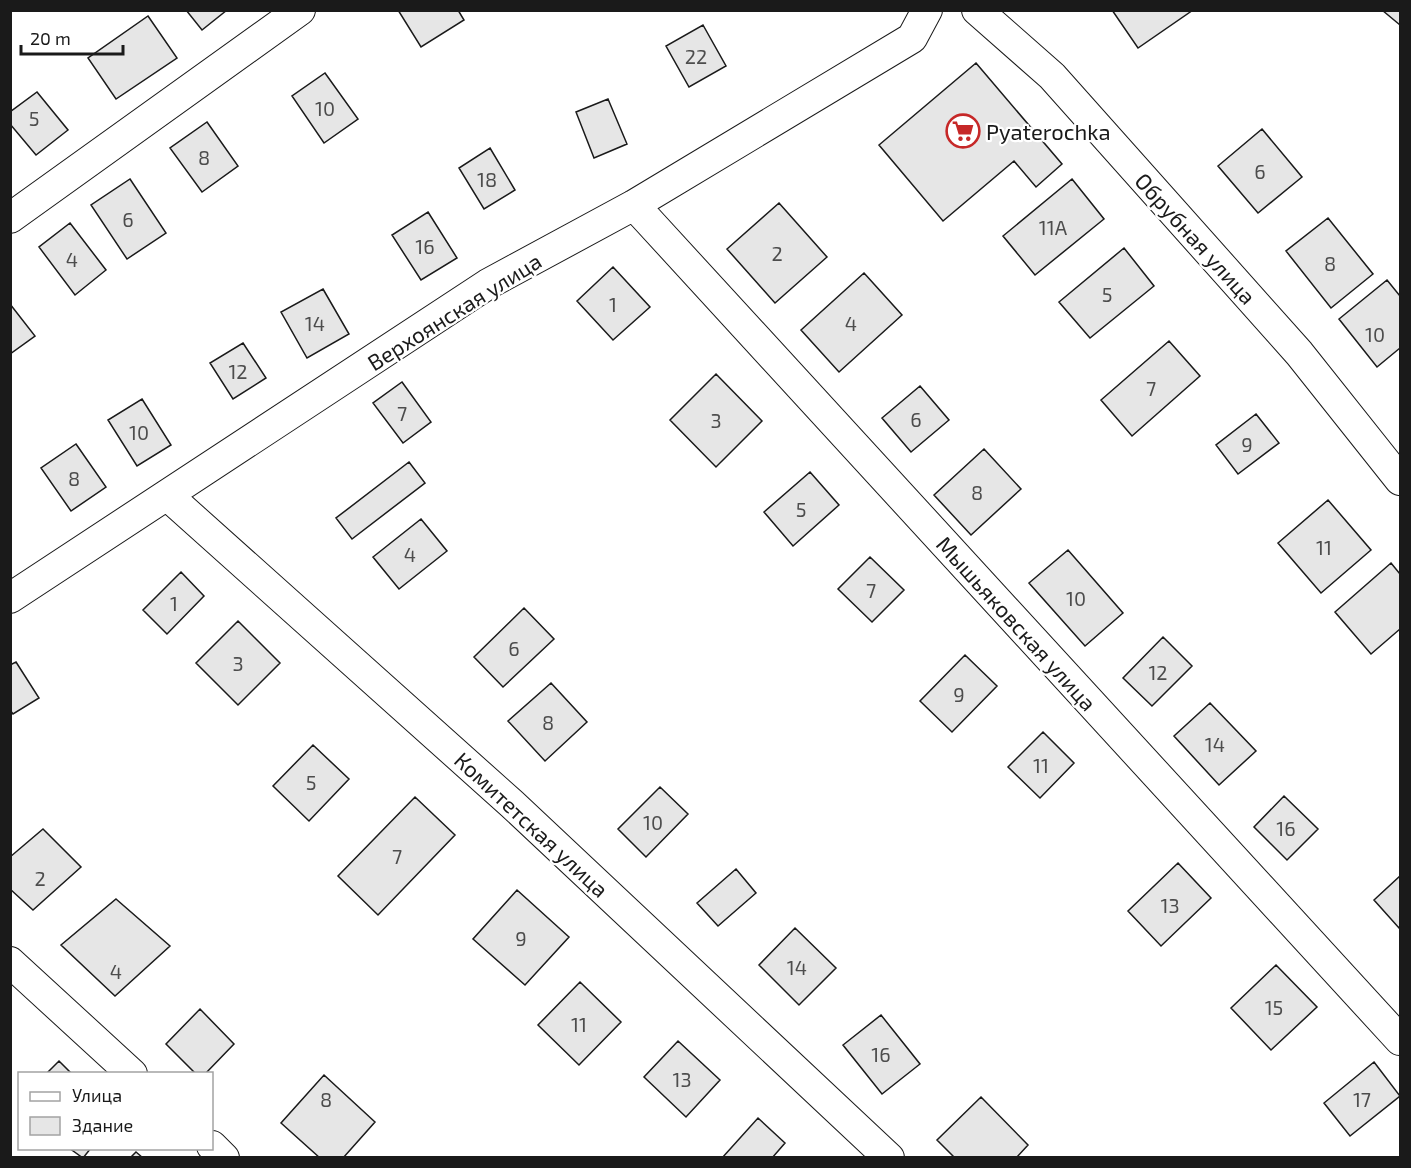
<svg xmlns="http://www.w3.org/2000/svg" width="1411" height="1168" font-family="'Exo 2',sans-serif">
	<rect width="100%" height="100%" fill="#fff"/>
	<path fill="#e6e6e6" stroke="#1a1a1a" stroke-width="1.5" d="M 186,10 L 227,10 L 202,30 Z
		M 398,10 L 458,10 L 464,20 L 421,47 Z
		M 1112,10 L 1193,10 L 1138,48 Z
		M 1382,10 L 1400,10 L 1400,25 Z
		M 148,16 L 177,58 L 116,99 L 88,58 Z
		M 703,25 L 726,66 L 689,87 L 666,46 Z
		M 976,63 L 1062,164 L 1036,187 L 1014,161 L 943,221 L 879,145 Z
		M 325,73 L 358,119 L 324,143 L 292,96 Z
		M 37,92 L 68,130 L 36,155 L 10,124 L 10,112 Z
		M 608,99 L 627,144 L 594,158 L 576,112 Z
		M 207,122 L 238,166 L 202,192 L 170,148 Z
		M 1262,129 L 1302,177 L 1258,213 L 1218,166 Z
		M 490,148 L 515,190 L 484,209 L 459,168 Z
		M 130,179 L 166,233 L 127,259 L 91,205 Z
		M 1072,179 L 1104,219 L 1035,275 L 1003,236 Z
		M 779,203 L 827,257 L 775,303 L 727,249 Z
		M 428,212 L 457,258 L 421,280 L 392,235 Z
		M 1328,218 L 1373,274 L 1331,308 L 1286,251 Z
		M 70,223 L 106,270 L 75,295 L 39,247 Z
		M 1124,248 L 1154,286 L 1090,338 L 1059,302 Z
		M 613,267 L 650,307 L 613,340 L 577,301 Z
		M 864,273 L 902,315 L 839,372 L 801,330 Z
		M 1387,280 L 1400,296 L 1400,348 L 1377,367 L 1339,319 Z
		M 323,289 L 349,334 L 307,358 L 281,312 Z
		M 10,304 L 35,336 L 10,354 Z
		M 1169,341 L 1200,376 L 1132,436 L 1101,400 Z
		M 243,343 L 266,378 L 233,399 L 210,363 Z
		M 716,374 L 762,421 L 716,467 L 670,420 Z
		M 402,382 L 431,422 L 403,443 L 373,403 Z
		M 920,386 L 949,420 L 911,452 L 882,418 Z
		M 142,399 L 171,445 L 137,466 L 108,420 Z
		M 1256,414 L 1279,443 L 1238,474 L 1216,445 Z
		M 76,444 L 106,487 L 71,511 L 41,468 Z
		M 984,449 L 1021,489 L 971,535 L 934,495 Z
		M 409,462 L 425,483 L 352,539 L 336,518 Z
		M 810,472 L 839,505 L 793,546 L 764,512 Z
		M 1328,500 L 1371,550 L 1321,593 L 1278,543 Z
		M 421,519 L 447,551 L 399,589 L 373,557 Z
		M 1068,550 L 1123,613 L 1085,646 L 1029,583 Z
		M 870,557 L 904,590 L 872,622 L 838,589 Z
		M 1391,563 L 1400,574 L 1400,629 L 1371,654 L 1335,612 Z
		M 181,572 L 204,596 L 167,634 L 143,610 Z
		M 524,608 L 554,639 L 503,687 L 474,657 Z
		M 238,621 L 280,663 L 238,705 L 196,663 Z
		M 1163,637 L 1192,666 L 1152,706 L 1123,678 Z
		M 965,655 L 997,686 L 952,732 L 920,701 Z
		M 16,662 L 39,698 L 13,714 L 10,710 L 10,665 Z
		M 551,683 L 587,722 L 545,761 L 508,721 Z
		M 1210,703 L 1256,751 L 1219,785 L 1174,736 Z
		M 1043,732 L 1074,763 L 1040,798 L 1008,767 Z
		M 313,745 L 349,779 L 309,821 L 273,786 Z
		M 660,787 L 688,814 L 646,857 L 618,829 Z
		M 1284,796 L 1318,829 L 1287,860 L 1254,827 Z
		M 415,797 L 455,835 L 378,915 L 338,876 Z
		M 43,829 L 81,867 L 33,910 L 10,889 L 10,857 Z
		M 1178,863 L 1211,898 L 1161,946 L 1128,911 Z
		M 736,869 L 756,893 L 718,926 L 697,903 Z
		M 1400,876 L 1400,926 L 1399,928 L 1374,900 Z
		M 517,890 L 569,937 L 525,985 L 473,939 Z
		M 116,899 L 170,946 L 115,996 L 61,945 Z
		M 795,928 L 836,968 L 799,1005 L 759,965 Z
		M 1276,965 L 1317,1007 L 1271,1050 L 1231,1008 Z
		M 580,982 L 621,1022 L 579,1065 L 538,1025 Z
		M 200,1009 L 234,1044 L 205,1074 L 196,1074 L 166,1044 Z
		M 881,1015 L 920,1064 L 882,1094 L 843,1045 Z
		M 678,1041 L 720,1080 L 686,1117 L 644,1077 Z
		M 59,1061 L 72,1074 L 46,1074 Z
		M 1374,1062 L 1400,1096 L 1350,1136 L 1324,1103 Z
		M 324,1075 L 375,1122 L 343,1158 L 320,1158 L 281,1123 Z
		M 981,1097 L 1028,1145 L 1016,1158 L 955,1158 L 937,1140 Z
		M 758,1118 L 785,1143 L 772,1158 L 722,1158 Z
		M 69,1148 L 91,1148 L 83,1158 Z
		M 136,1152 L 143,1158 L 130,1158 Z"/>
	<g fill="none" stroke-linecap="round" stroke-linejoin="round">
		<g stroke="#1a1a1a" stroke-width="32">
			<path id="street" d="M 977,10 L 1052,76 L 1299,353 L 1400,480
				M 634,205 L 1400,1040
				M 10,218 L 300,10
				M 168,496 L 512,804 L 889,1158
				M 10,598 L 488,284 L 634,205 L 912,38 L 927,10
				M 10,962 L 132,1074
				M 212,1146 L 224,1158"/>
		</g>
		<use href="#street" stroke="#fff" stroke-width="30"/>
	</g>
	<defs>
		<g id="supermarket-ring" transform="scale(1.725)"><circle r="9.5" fill="#fff" stroke="#c62828" stroke-width="1.5"/><path d="M-6-5.5h2.5l.6 2H6L4.5 2H-2.5L-4.4-4H-6ZM-1.5 3.2a1.3 1.3 0 1 0 .1 0ZM3 3.2a1.3 1.3 0 1 0 .1 0Z" fill="#c62828"/></g>
	</defs>
	<g fill-rule="evenodd">
		<use href="#supermarket-ring" x="963" y="131"/>
	</g>
	<g text-anchor="middle" dominant-baseline="central" stroke-width="4.5" stroke-linejoin="round" paint-order="stroke">
		<g font-size="20" fill="#4d4d4d">
			<text x="696" y="56">22</text>
			<text x="325" y="108">10</text>
			<text x="34" y="118">5</text>
			<text x="204" y="157">8</text>
			<text x="1260" y="171">6</text>
			<text x="487" y="179">18</text>
			<text x="128" y="219">6</text>
			<text x="1053" y="227">11А</text>
			<text x="425" y="246">16</text>
			<text x="777" y="253">2</text>
			<text x="72" y="259">4</text>
			<text x="1330" y="263">8</text>
			<text x="1107" y="294">5</text>
			<text x="613" y="304">1</text>
			<text x="315" y="323">14</text>
			<text x="851" y="323">4</text>
			<text x="1375" y="334">10</text>
			<text x="238" y="371">12</text>
			<text x="1151" y="388">7</text>
			<text x="402" y="413">7</text>
			<text x="916" y="419">6</text>
			<text x="716" y="420">3</text>
			<text x="139" y="432">10</text>
			<text x="1247" y="444">9</text>
			<text x="74" y="478">8</text>
			<text x="977" y="492">8</text>
			<text x="801" y="509">5</text>
			<text x="1324" y="547">11</text>
			<text x="410" y="554">4</text>
			<text x="871" y="590">7</text>
			<text x="1076" y="598">10</text>
			<text x="174" y="603">1</text>
			<text x="514" y="648">6</text>
			<text x="238" y="663">3</text>
			<text x="1158" y="672">12</text>
			<text x="959" y="694">9</text>
			<text x="548" y="722">8</text>
			<text x="1215" y="744">14</text>
			<text x="1041" y="765">11</text>
			<text x="311" y="782">5</text>
			<text x="653" y="822">10</text>
			<text x="1286" y="828">16</text>
			<text x="397" y="856">7</text>
			<text x="40" y="878">2</text>
			<text x="1170" y="905">13</text>
			<text x="521" y="938">9</text>
			<text x="797" y="967">14</text>
			<text x="116" y="971">4</text>
			<text x="1274" y="1007">15</text>
			<text x="579" y="1024">11</text>
			<text x="881" y="1054">16</text>
			<text x="682" y="1079">13</text>
			<text x="326" y="1099">8</text>
			<text x="1362" y="1099">17</text>
		</g>
		<g font-size="22" fill="#1a1a1a" stroke="#fff" text-anchor="start">
			<text x="986" y="131">Pyaterochka</text>
		</g>
		<g font-size="22" fill="#1a1a1a" stroke="#fff">
			<text transform="translate(1196 238) rotate(48)">Обрубная улица</text>
			<text transform="translate(454 311) rotate(-32)">Верхоянская улица</text>
			<text transform="translate(1017 623) rotate(48)">Мышьяковская улица</text>
			<text transform="translate(532 824) rotate(43)">Комитетская улица</text>
		</g>
	</g>
	<rect width="1411" height="1168" fill="none" stroke="#1a1a1a" stroke-width="24"/>
	<rect x="18" y="1072" width="195" height="78" fill="#ffffff" stroke="#a3a3a3" stroke-width="1.5"/>
	<rect x="30" y="1092" width="30" height="9" fill="#ffffff" stroke="#a3a3a3" stroke-width="1.5"/>
	<text x="72" y="1102" font-size="18" fill="#1a1a1a">Улица</text>
	<rect x="30" y="1117" width="30" height="18" fill="#e6e6e6" stroke="#a3a3a3" stroke-width="1.5"/>
	<text x="72" y="1132" font-size="18" fill="#1a1a1a">Здание</text>
	<path d="M21 45v9h102v-9" fill="none" stroke="#1a1a1a" stroke-width="3"/>
	<text x="30" y="45" font-size="18" fill="#1a1a1a" stroke="#ffffff" stroke-width="4.5" paint-order="stroke">20 m</text>
</svg>
